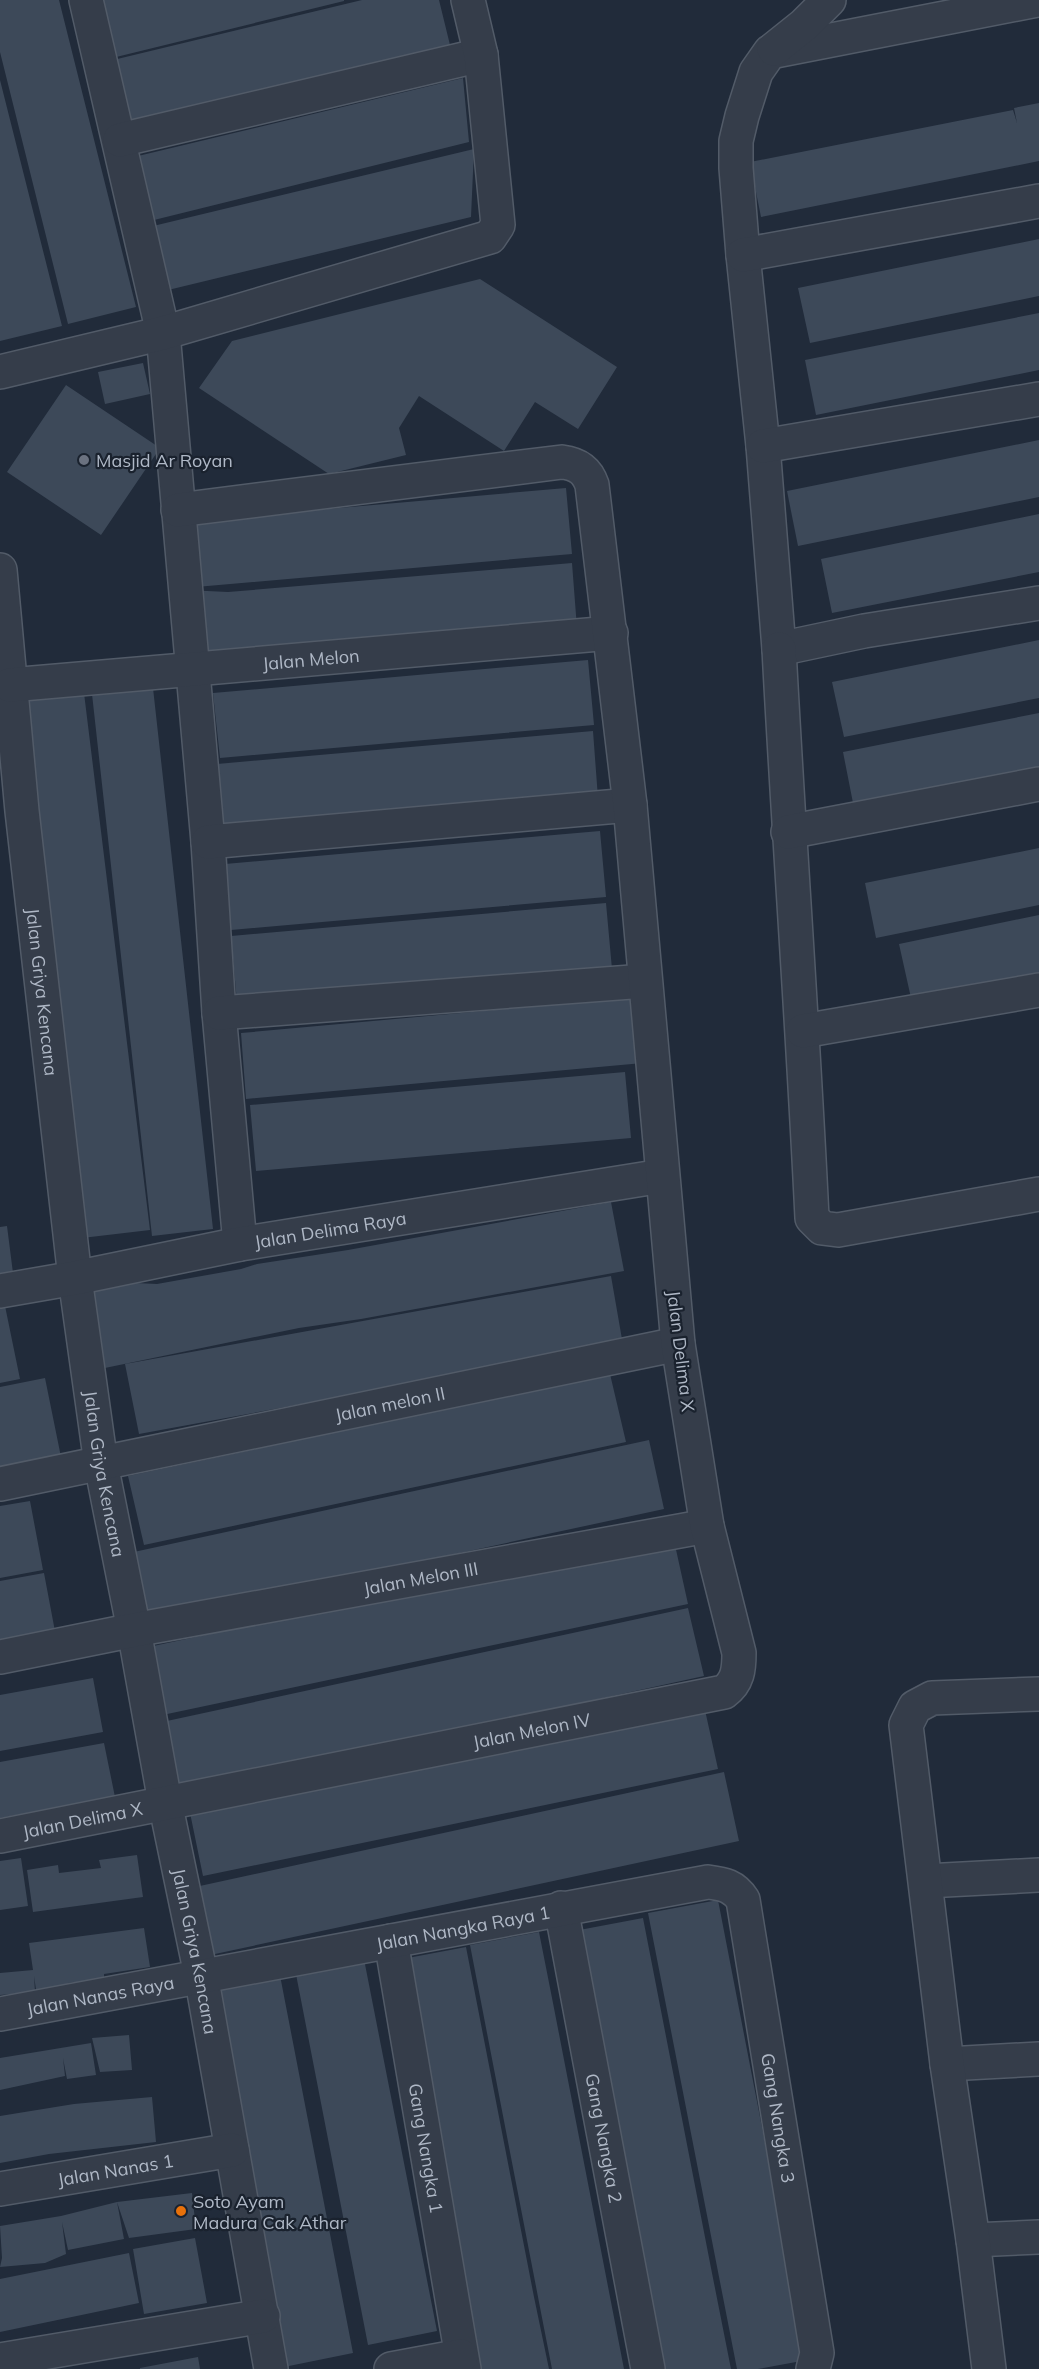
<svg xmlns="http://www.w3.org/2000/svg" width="1039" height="2369" font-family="Mulish,sans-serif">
	<rect width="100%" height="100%" fill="#212b3a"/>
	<path fill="#3d4959" d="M 0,0 L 59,0 L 136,307 L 68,324 L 0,52 Z
		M 94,0 L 344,0 L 344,1 L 108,59 Z
		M 362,0 L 439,0 L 450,45 L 125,124 L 109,61 Z
		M 463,78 L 469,142 L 154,220 L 138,156 Z
		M 0,80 L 62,326 L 0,341 Z
		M 1039,103 L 1039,161 L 761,217 L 750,162 L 1013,110 L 1017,123 L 1014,108 Z
		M 474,149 L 471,217 L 164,291 L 149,227 Z
		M 1039,239 L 1039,296 L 810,343 L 798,288 Z
		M 480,279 L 617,367 L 578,429 L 535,402 L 504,451 L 419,396 L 399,428 L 406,455 L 329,474 L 199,388 L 232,341 Z
		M 1039,313 L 1039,370 L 816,415 L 805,360 Z
		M 143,363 L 150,394 L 105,404 L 98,372 Z
		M 66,385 L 160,448 L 101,535 L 7,472 Z
		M 1039,440 L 1039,497 L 798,546 L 787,491 Z
		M 566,488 L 572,554 L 196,587 L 191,521 Z
		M 1039,514 L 1039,572 L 832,613 L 821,559 Z
		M 572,563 L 577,628 L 197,662 L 186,590 L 228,592 Z
		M 1039,640 L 1039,698 L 844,737 L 832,682 Z
		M 588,660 L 594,725 L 220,758 L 213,693 Z
		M 153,688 L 213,1229 L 152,1236 L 92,694 Z
		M 84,693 L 150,1230 L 82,1238 L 16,700 Z
		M 1039,713 L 1039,771 L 854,808 L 843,752 Z
		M 593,731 L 598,798 L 224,830 L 217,764 Z
		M 600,831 L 606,897 L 231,930 L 225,864 Z
		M 1039,848 L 1039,905 L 876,938 L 865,883 Z
		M 606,903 L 612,969 L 237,1002 L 231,936 Z
		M 1039,915 L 1039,973 L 911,998 L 899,944 Z
		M 637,997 L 643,1063 L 246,1099 L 241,1033 Z
		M 625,1072 L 631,1138 L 256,1171 L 250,1105 Z
		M 611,1202 L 624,1271 L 361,1319 L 299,1328 L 100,1369 L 90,1281 L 157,1284 L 241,1269 L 257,1264 L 348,1250 Z
		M 7,1226 L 13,1273 L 0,1275 L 0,1227 Z
		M 611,1276 L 623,1345 L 139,1434 L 125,1364 Z
		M 4,1301 L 20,1379 L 0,1383 L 0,1302 Z
		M 610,1374 L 626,1442 L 144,1545 L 128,1476 Z
		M 45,1378 L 61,1457 L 0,1469 L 0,1387 Z
		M 649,1440 L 664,1509 L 135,1623 L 120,1555 Z
		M 30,1501 L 43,1570 L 0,1578 L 0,1506 Z
		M 673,1536 L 688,1604 L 153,1717 L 139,1649 Z
		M 44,1573 L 57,1642 L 0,1652 L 0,1581 Z
		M 688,1608 L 704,1676 L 168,1793 L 153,1724 Z
		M 93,1678 L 103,1732 L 0,1751 L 0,1695 Z
		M 703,1701 L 718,1769 L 203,1876 L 189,1808 Z
		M 104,1743 L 115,1797 L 0,1818 L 0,1762 Z
		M 724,1772 L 739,1841 L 201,1957 L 186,1889 Z
		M 137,1855 L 143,1897 L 33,1912 L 27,1870 L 58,1865 L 59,1873 L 101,1868 L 99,1860 Z
		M 21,1858 L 28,1906 L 0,1910 L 0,1861 Z
		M 718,1900 L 807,2360 L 758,2369 L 737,2369 L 648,1913 Z
		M 643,1918 L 711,2268 L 731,2369 L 659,2369 L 574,1931 Z
		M 144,1928 L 150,1967 L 104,1974 L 104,1980 L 68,1983 L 71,1992 L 37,1996 L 34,1976 L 35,1992 L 0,1995 L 0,1973 L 33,1970 L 29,1943 Z
		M 539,1932 L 553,2003 L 624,2369 L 552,2369 L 544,2328 L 470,1945 Z
		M 466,1947 L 534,2297 L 549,2369 L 477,2369 L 397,1960 Z
		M 362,1949 L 437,2331 L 368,2345 L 294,1964 Z
		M 278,1965 L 353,2353 L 284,2367 L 208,1978 Z
		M 129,2035 L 132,2070 L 100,2072 L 92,2038 Z
		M 91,2043 L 96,2075 L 67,2079 L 63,2058 L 65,2076 L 0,2090 L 0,2058 Z
		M 152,2097 L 156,2142 L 49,2154 L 0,2163 L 0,2116 L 74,2104 Z
		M 192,2193 L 196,2229 L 129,2238 L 117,2202 L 124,2239 L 68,2250 L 62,2222 L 66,2254 L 45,2263 L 0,2267 L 2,2258 L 0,2226 L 61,2216 L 117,2202 Z
		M 195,2238 L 207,2303 L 144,2314 L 133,2249 Z
		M 129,2253 L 139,2303 L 0,2332 L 0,2279 Z
		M 198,2357 L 200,2369 L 140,2369 L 140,2368 Z"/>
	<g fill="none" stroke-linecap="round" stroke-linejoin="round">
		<g stroke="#525b68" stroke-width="36">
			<g id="minor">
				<path d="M 86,0 L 163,333 L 208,842 L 219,1013 L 240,1244"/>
				<path d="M 1037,0 L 770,52 L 756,72 L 742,116 L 736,141 L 736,168 L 743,255 L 763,446 L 779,649 L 864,631 L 1039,603"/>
				<path d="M 774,49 L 804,25 L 829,0"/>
				<path d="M 120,140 L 481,55"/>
				<path d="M 743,255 L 1039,201"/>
				<path d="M 0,372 L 163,333 L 490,237 L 498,225 L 481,55 L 468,0"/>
				<path d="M 763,446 L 1039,399"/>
				<path id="s1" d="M 0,570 L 22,811 L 75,1278 L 101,1464 L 134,1630 L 165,1802 L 201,1975 L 271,2369"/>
				<path d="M 779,649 C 789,839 803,1028 812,1218 L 822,1228 L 838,1230 L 1039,1194"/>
				<path id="s2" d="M 10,685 L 611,633"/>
				<path d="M 788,832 L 1039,784"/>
				<path d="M 208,842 L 630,805"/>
				<path d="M 219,1013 L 645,981"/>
				<path d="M 803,1031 L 1039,990"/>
				<path id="s3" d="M 0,1291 L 75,1278 L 240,1244 L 662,1176"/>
				<path id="s4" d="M 0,1484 L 678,1344"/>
				<path id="s5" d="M 0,1657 L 134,1630 L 707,1526"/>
				<path id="s6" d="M 0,1836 L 724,1692 C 738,1682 739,1669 739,1653 L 707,1526 L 678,1344 L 630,805 L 592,485 C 587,470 578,464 562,462 L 178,510"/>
				<path d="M 926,1881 L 1039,1875"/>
				<path id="s7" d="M 561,1908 L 648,2369"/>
				<path id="s8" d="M 391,1941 L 464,2369"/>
				<path id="s9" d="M 0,2014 L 708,1882 C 724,1884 734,1886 743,1900 L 817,2353 L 813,2369"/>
				<path d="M 947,2064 L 1039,2059"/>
				<path id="s10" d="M 0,2189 L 232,2150"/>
				<path d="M 973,2240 L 1039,2237"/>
				<path d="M 0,2360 L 263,2316"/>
				<path d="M 391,2369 L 461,2356"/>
				<path d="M 989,2369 L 973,2240 L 947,2064 L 906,1725 L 915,1707 L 932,1698 L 1039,1694"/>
			</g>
		</g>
		<use href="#minor" stroke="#353d4a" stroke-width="33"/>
	</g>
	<circle fill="#6b7280" stroke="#1a222e" stroke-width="2" cx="84" cy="460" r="6"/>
	<circle fill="#e8710a" stroke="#1a222e" stroke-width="2" cx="181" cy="2211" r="6"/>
	<g text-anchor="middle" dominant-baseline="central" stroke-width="4.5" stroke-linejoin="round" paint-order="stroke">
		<g font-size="18" fill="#afb8c6" stroke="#1a222e" text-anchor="start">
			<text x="96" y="460">Masjid Ar Royan</text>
			<text x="193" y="2201">Soto Ayam<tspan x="193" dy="21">Madura Cak Athar</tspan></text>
		</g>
		<g font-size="18" fill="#afb8c6" stroke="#1a222e">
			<text stroke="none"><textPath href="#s2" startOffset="302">Jalan Melon</textPath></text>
			<text stroke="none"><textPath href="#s1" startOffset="424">Jalan Griya Kencana</textPath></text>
			<text stroke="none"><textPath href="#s3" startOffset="336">Jalan Delima Raya</textPath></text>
			<text transform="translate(681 1351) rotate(83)">Jalan Delima X</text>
			<text stroke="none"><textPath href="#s4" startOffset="398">Jalan melon II</textPath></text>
			<text stroke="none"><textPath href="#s1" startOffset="910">Jalan Griya Kencana</textPath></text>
			<text stroke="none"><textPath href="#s5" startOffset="428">Jalan Melon III</textPath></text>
			<text stroke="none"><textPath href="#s6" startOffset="542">Jalan Melon IV</textPath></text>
			<text stroke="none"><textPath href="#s6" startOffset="84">Jalan Delima X</textPath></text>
			<text stroke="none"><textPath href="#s9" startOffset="471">Jalan Nangka Raya 1</textPath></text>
			<text stroke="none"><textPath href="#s1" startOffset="1396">Jalan Griya Kencana</textPath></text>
			<text stroke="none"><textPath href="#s9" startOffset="102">Jalan Nanas Raya</textPath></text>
			<text stroke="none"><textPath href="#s9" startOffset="982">Gang Nangka 3</textPath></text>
			<text stroke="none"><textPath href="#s7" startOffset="234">Gang Nangka 2</textPath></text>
			<text stroke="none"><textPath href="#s8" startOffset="210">Gang Nangka 1</textPath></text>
			<text stroke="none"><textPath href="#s10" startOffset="117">Jalan Nanas 1</textPath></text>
		</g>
	</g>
</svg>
